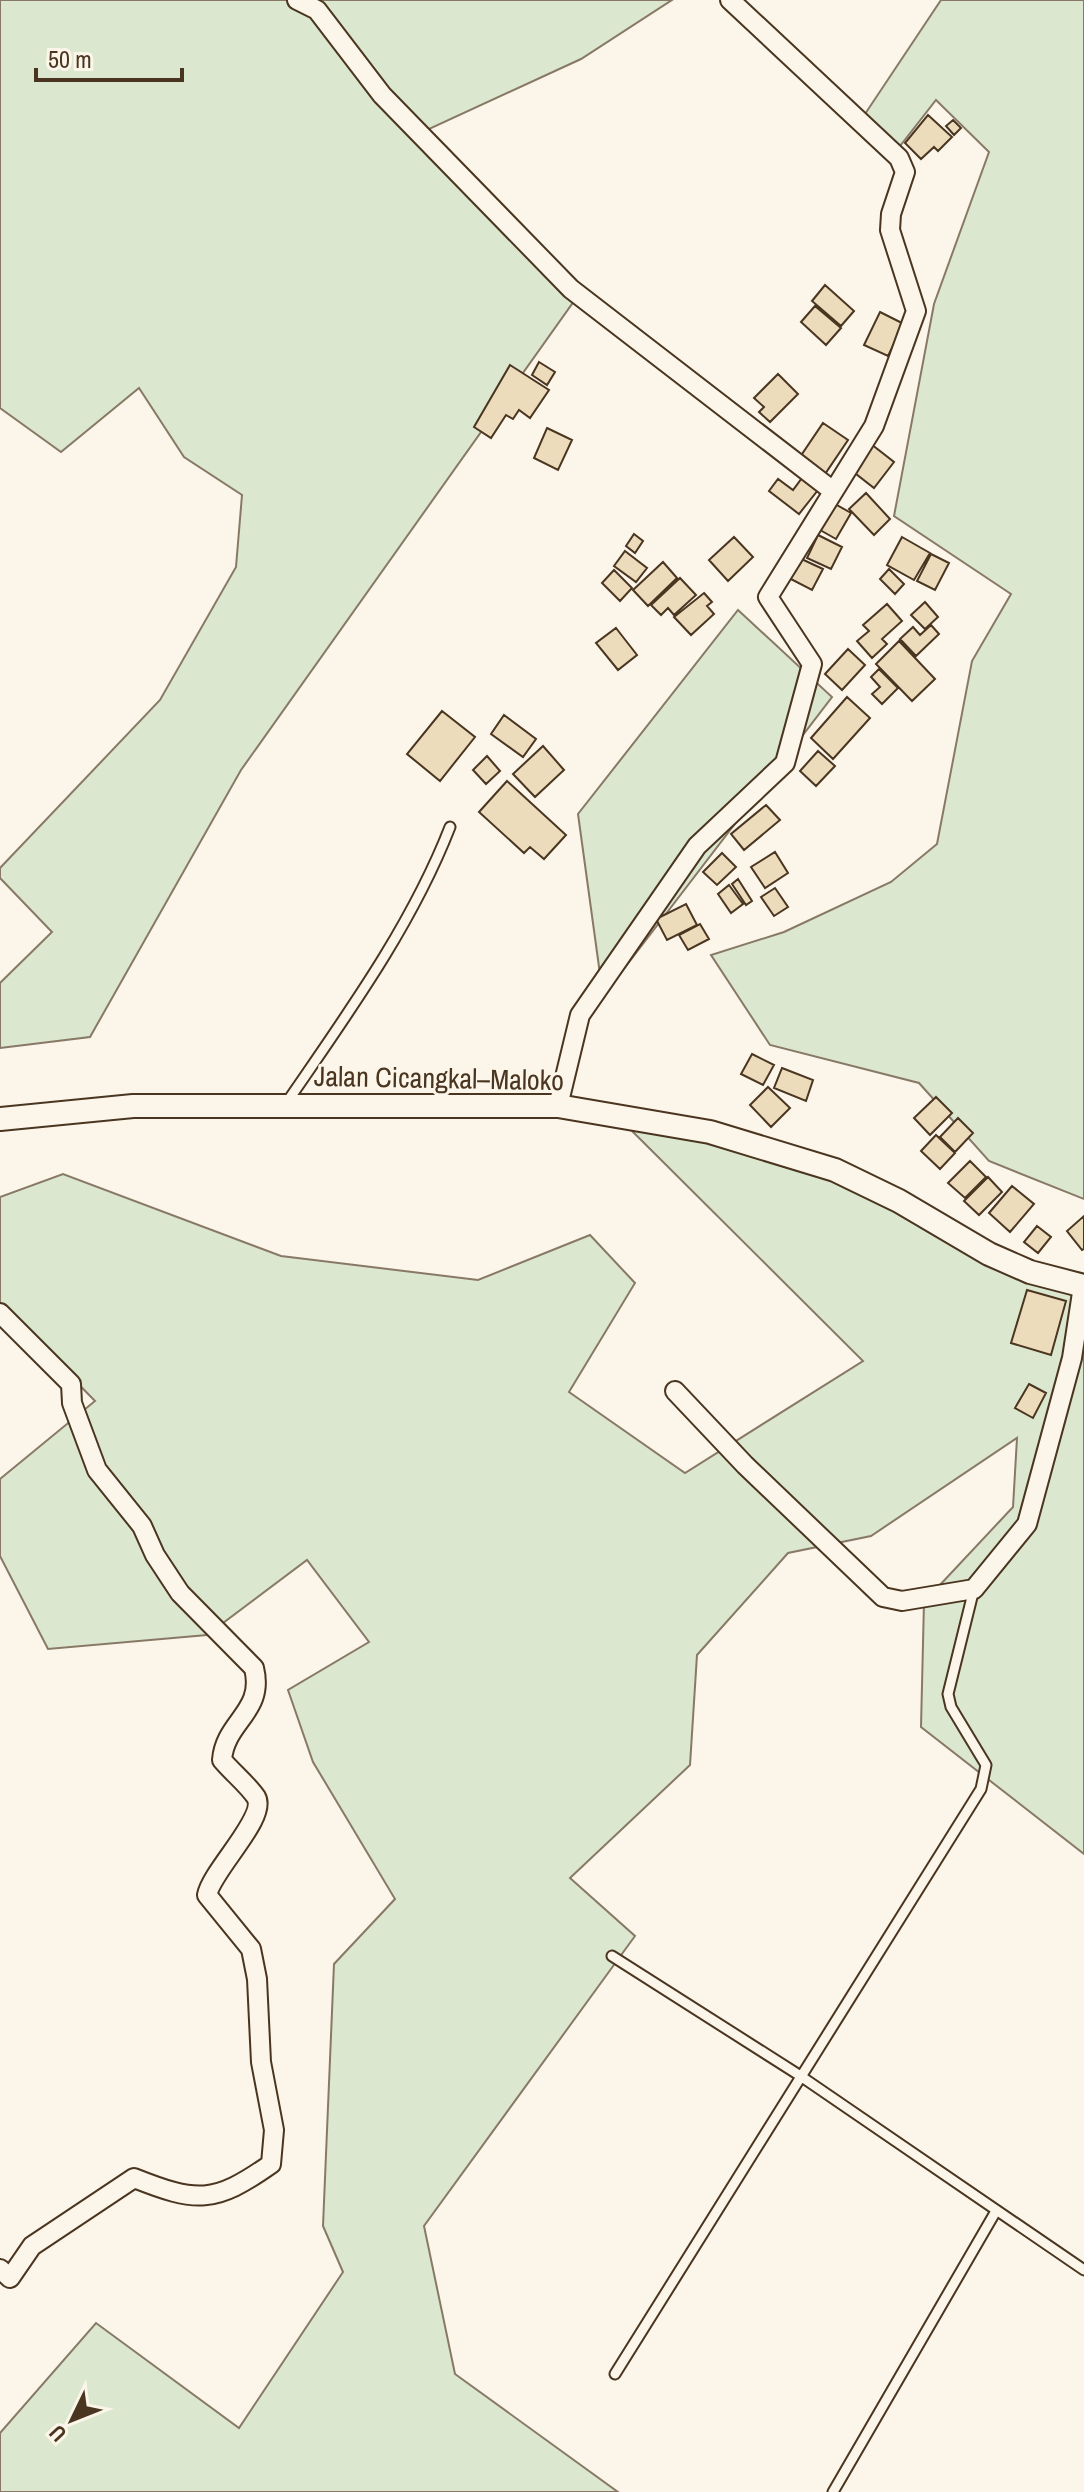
<svg xmlns="http://www.w3.org/2000/svg" width="1084" height="2492" font-family="'Archivo Narrow',sans-serif">
	<rect width="100%" height="100%" fill="#fbf6e9"/>
	<path fill="#dce7d0" stroke="#887966" stroke-width="2" d="M 0,0 L 672,0 L 581,59 L 418,134 L 579,294 L 241,770 L 90,1037 L 0,1048 L 0,983 L 52,932 L 0,878 L 0,868 L 160,700 L 236,567 L 242,495 L 184,457 L 139,388 L 61,452 L 0,408 Z
		M 941,0 L 1084,0 L 1084,1199 L 989,1161 L 919,1083 L 770,1045 L 711,955 L 784,932 L 891,882 L 937,844 L 972,661 L 1011,594 L 894,516 L 934,304 L 989,152 L 936,100 L 900,146 L 865,114 Z
		M 738,610 L 832,697 L 603,996 L 578,814 Z
		M 622,1121 L 833,1172 L 993,1264 L 1084,1283 L 1084,1854 L 921,1727 L 924,1602 L 1013,1507 L 1017,1438 L 871,1536 L 788,1553 L 697,1655 L 690,1765 L 570,1878 L 635,1936 L 424,2226 L 455,2374 L 618,2492 L 0,2492 L 0,2433 L 96,2323 L 239,2428 L 343,2272 L 323,2226 L 334,1964 L 395,1899 L 313,1762 L 288,1690 L 369,1642 L 307,1560 L 207,1635 L 48,1649 L 0,1556 L 0,1479 L 95,1401 L 0,1304 L 0,1197 L 63,1174 L 281,1256 L 478,1280 L 590,1235 L 635,1283 L 569,1392 L 685,1473 L 863,1361 Z"/>
	<path fill="#ecdcbc" stroke="#4a3520" stroke-width="2" d="M 928,115 L 952,137 L 938,151 L 934,147 L 921,159 L 905,143 Z
		M 953,120 L 961,128 L 954,135 L 946,126 Z
		M 825,285 L 854,311 L 841,326 L 812,301 Z
		M 815,306 L 841,328 L 826,345 L 801,322 Z
		M 880,312 L 904,324 L 888,356 L 864,345 Z
		M 539,362 L 555,372 L 547,385 L 532,375 Z
		M 510,365 L 549,390 L 530,418 L 519,410 L 513,419 L 506,415 L 491,438 L 474,427 Z
		M 778,374 L 798,394 L 770,422 L 759,412 L 764,407 L 754,398 Z
		M 823,423 L 848,440 L 823,477 L 798,460 Z
		M 547,428 L 572,440 L 558,470 L 534,458 Z
		M 871,444 L 894,462 L 874,488 L 851,470 Z
		M 802,478 L 818,490 L 799,514 L 769,491 L 778,479 L 793,490 Z
		M 866,493 L 890,519 L 874,535 L 849,509 Z
		M 828,500 L 851,513 L 836,539 L 813,526 Z
		M 634,534 L 643,541 L 635,553 L 626,546 Z
		M 818,535 L 842,547 L 831,569 L 807,558 Z
		M 734,537 L 753,557 L 728,581 L 709,560 Z
		M 902,537 L 930,553 L 914,580 L 887,565 Z
		M 625,551 L 647,568 L 636,582 L 614,566 Z
		M 931,554 L 949,563 L 935,590 L 917,581 Z
		M 795,556 L 823,569 L 812,590 L 785,576 Z
		M 663,562 L 677,578 L 648,606 L 633,590 Z
		M 889,569 L 904,584 L 895,594 L 880,579 Z
		M 614,570 L 632,588 L 620,601 L 602,583 Z
		M 680,578 L 696,595 L 674,615 L 668,608 L 661,615 L 651,605 Z
		M 704,593 L 712,602 L 707,606 L 714,614 L 691,635 L 674,617 Z
		M 925,602 L 938,617 L 925,629 L 911,615 Z
		M 887,604 L 902,621 L 882,639 L 887,644 L 872,658 L 857,641 L 869,631 L 863,625 Z
		M 931,625 L 939,634 L 916,656 L 900,639 L 913,627 L 920,635 Z
		M 616,628 L 637,655 L 618,670 L 596,643 Z
		M 899,641 L 935,679 L 912,701 L 876,664 Z
		M 848,649 L 865,665 L 842,690 L 825,674 Z
		M 879,669 L 898,688 L 882,704 L 872,694 L 880,687 L 871,677 Z
		M 847,697 L 870,718 L 833,759 L 811,738 Z
		M 442,711 L 475,737 L 440,781 L 407,754 Z
		M 504,715 L 536,739 L 523,757 L 491,734 Z
		M 543,746 L 564,770 L 535,797 L 513,774 Z
		M 818,751 L 835,766 L 816,786 L 800,771 Z
		M 487,756 L 500,771 L 486,784 L 473,770 Z
		M 507,781 L 566,835 L 544,859 L 530,847 L 524,853 L 479,812 Z
		M 766,805 L 780,820 L 744,850 L 731,834 Z
		M 775,852 L 788,873 L 765,888 L 751,867 Z
		M 722,853 L 736,867 L 717,885 L 703,872 Z
		M 738,879 L 752,901 L 746,905 L 732,884 Z
		M 729,885 L 743,904 L 731,913 L 718,894 Z
		M 775,888 L 788,907 L 774,916 L 761,897 Z
		M 686,904 L 697,925 L 667,940 L 656,919 Z
		M 700,924 L 709,939 L 688,950 L 679,935 Z
		M 752,1054 L 774,1065 L 763,1085 L 741,1074 Z
		M 782,1068 L 813,1080 L 806,1101 L 774,1088 Z
		M 768,1087 L 790,1108 L 771,1127 L 750,1105 Z
		M 936,1097 L 952,1113 L 930,1135 L 914,1118 Z
		M 958,1118 L 973,1133 L 955,1152 L 940,1137 Z
		M 936,1135 L 955,1153 L 940,1169 L 921,1151 Z
		M 970,1161 L 986,1177 L 965,1198 L 948,1183 Z
		M 988,1177 L 1002,1192 L 979,1215 L 964,1201 Z
		M 1012,1186 L 1034,1204 L 1010,1232 L 989,1213 Z
		M 1084,1216 L 1084,1249 L 1082,1250 L 1067,1231 Z
		M 1037,1226 L 1051,1237 L 1038,1253 L 1024,1242 Z
		M 1027,1290 L 1066,1301 L 1051,1355 L 1011,1343 Z
		M 1029,1384 L 1046,1393 L 1033,1418 L 1015,1408 Z"/>
	<g fill="none" stroke-linecap="round" stroke-linejoin="round">
		<g stroke="#4a3520" stroke-width="13">
			<path id="service" d="M 285,1105 C 346,1016 411,927 450,827
				M 612,1956 L 799,2075 L 1084,2270
				M 615,2374 L 981,1789 L 986,1765 L 951,1707 L 948,1694 L 974,1589
				M 833,2492 L 996,2211"/>
		</g>
		<g stroke="#4a3520" stroke-width="22">
			<path id="minor" d="M 297,0 L 317,10 L 382,95 L 571,289 L 833,491
				M 558,1106 L 580,1015 L 697,846 L 785,763 L 812,664 L 768,597 L 874,426 L 916,311 L 890,230 L 891,214 L 905,172 L 899,158 L 730,0
				M 0,1313 L 71,1384 L 72,1403 L 97,1470 L 142,1526 L 155,1555 L 180,1593 L 254,1668 C 265,1712 225,1721 222,1760 C 232,1772 247,1784 256,1797 C 268,1817 212,1870 207,1895 L 251,1949 L 257,1979 L 261,2062 L 274,2130 L 271,2164 C 214,2204 197,2203 134,2178 L 32,2246 L 10,2278 L 0,2269
				M 675,1391 L 745,1465 L 883,1597 L 902,1601 L 974,1589 L 1027,1524 L 1072,1358 L 1083,1286"/>
		</g>
		<g stroke="#4a3520" stroke-width="26">
			<path id="tertiary" d="M 0,1119 L 133,1106 L 558,1106 L 710,1132 L 835,1170 L 899,1201 L 989,1254 L 1030,1272 L 1084,1286"/>
		</g>
		<use href="#service" stroke="#fbf6e9" stroke-width="9"/>
		<use href="#minor" stroke="#fbf6e9" stroke-width="18"/>
		<use href="#tertiary" stroke="#fbf6e9" stroke-width="22"/>
	</g>
	<g text-anchor="middle" dominant-baseline="central" stroke-width="6" stroke-linejoin="round" paint-order="stroke">
		<g font-size="28" fill="#4a3520" stroke="#fbf6e9">
			<text transform="translate(439 1078) rotate(1)">Jalan Cicangkal–Maloko</text>
		</g>
	</g>
	<g transform="translate(72 2420) rotate(227)" stroke="#fbf6e9" stroke-width="6" paint-order="stroke">
	<path d="M0-6L14 30L0 20L-14 30Z" fill="#4a3520"/>
	<text y="-12" font-size="22" font-weight="bold" text-anchor="middle" fill="#4a3520">U</text>
	</g>
	<path d="M36 68v12h146v-12" fill="none" stroke="#4a3520" stroke-width="4"/>
	<text x="48" y="68" font-size="24" fill="#4a3520" stroke="#fbf6e9" stroke-width="6" paint-order="stroke">50 m</text>
</svg>
